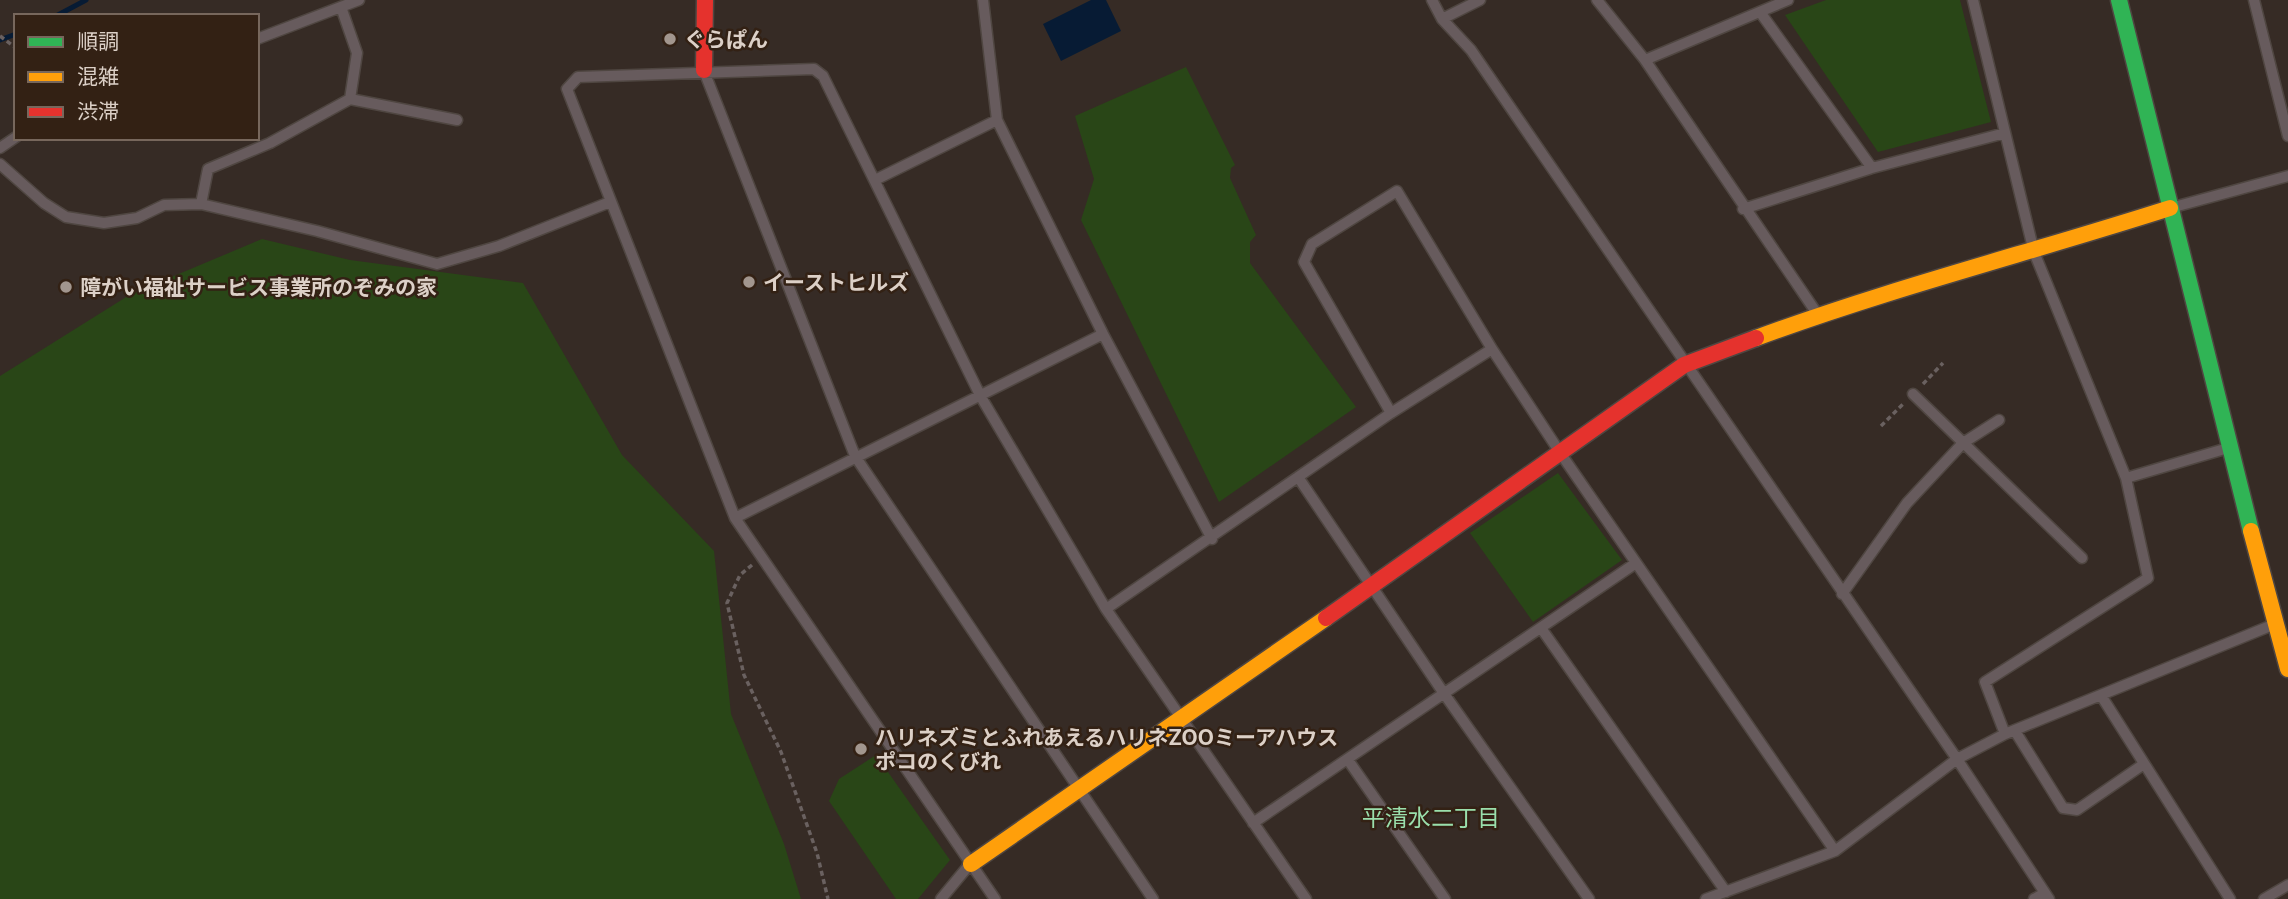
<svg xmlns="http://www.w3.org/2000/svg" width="2288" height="899" font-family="Inter,'Noto Sans JP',sans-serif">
	<rect width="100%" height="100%" fill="#362b25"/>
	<path fill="#294617" d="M 1826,0 L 1960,0 L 1991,122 L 1878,152 L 1785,15 Z
		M 1186,67 L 1235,165 L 1231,168 L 1230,178 L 1256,235 L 1250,242 L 1250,263 L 1356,407 L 1219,502 L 1081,220 L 1094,179 L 1075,116 Z
		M 262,239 L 350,260 L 523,283 L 622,455 L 714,551 L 731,714 L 784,844 L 801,899 L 0,899 L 0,376 L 131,294 Z
		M 1558,473 L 1622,560 L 1533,622 L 1470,533 Z
		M 876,755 L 950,860 L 918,899 L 896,899 L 829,801 L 839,779 Z"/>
	<path fill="#071b34" d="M 1091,0 L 1106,0 L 1121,31 L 1061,61 L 1043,24 Z"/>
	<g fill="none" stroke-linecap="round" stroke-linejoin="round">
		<path stroke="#071b34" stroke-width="5" d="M 56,16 L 86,0
			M 0,40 L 16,34"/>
		<g stroke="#4f4641" stroke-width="13">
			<path id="lane" d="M 983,0 L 997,120
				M 1432,0 L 1442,19 L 1471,50 L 1957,759 L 2049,899
				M 1597,0 L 1645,60 L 1816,312
				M 1973,0 L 2034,252 L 2126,478 L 2148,578 L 1985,682 L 2005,734
				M 2254,0 L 2288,136
				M 1760,12 L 1872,168
				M 1442,19 L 1480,0
				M 257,39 L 359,0
				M 1645,60 L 1788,0
				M 704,71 L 855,456 L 1153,899
				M 350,99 L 457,120
				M 0,148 L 16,137
				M 0,164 L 44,203 L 66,217 L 104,223 L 137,218 L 164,205 L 201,204 L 317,231 L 437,264 L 499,246 L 610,202
				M 875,180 L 997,120 L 1103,334 L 1212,539
				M 201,204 L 208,169 L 270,143 L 350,99 L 357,53 L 341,7
				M 2174,207 L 2288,176
				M 1743,209 L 1872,168 L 2005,133
				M 1913,394 L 2082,558
				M 1391,413 L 1304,262 L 1312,244 L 1397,191 L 1492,349 L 1561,454 L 1835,851
				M 1298,477 L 1445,695 L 1589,899
				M 2126,478 L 2228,448
				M 735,518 L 1103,334
				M 1842,594 L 1907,503 L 1963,443 L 1999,420
				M 1106,609 L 1391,413 L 1492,349
				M 1541,628 L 1726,892
				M 2102,697 L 2230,899
				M 2015,731 L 2063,808 L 2077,810 L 2144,764
				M 1348,760 L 1445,899
				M 1253,823 L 1636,563
				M 941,899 L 970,864
				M 995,899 L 735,518 L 567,89 L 578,77 L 814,69 L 823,76 L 981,397 L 1106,609 L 1306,899
				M 1706,899 L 1835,851 L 1957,759 L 2005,734 L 2275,624
				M 2034,899 L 2045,893
				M 2264,899 L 2288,885"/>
		</g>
		<g stroke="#4f4641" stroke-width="19">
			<path id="fast" d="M 2119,0 L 2251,531"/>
		</g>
		<g stroke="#4f4641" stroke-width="19">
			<path id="slow" d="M 1756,338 C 1891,288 2033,252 2170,208
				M 2251,531 L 2288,669
				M 971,864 L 1326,618"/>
		</g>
		<g stroke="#4f4641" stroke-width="19">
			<path id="jam" d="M 704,70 L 705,0
				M 1326,618 L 1684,365 L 1756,338"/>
		</g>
		<path stroke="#6a6160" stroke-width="3.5" stroke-dasharray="5 3.5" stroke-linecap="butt" d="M 0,36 L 16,48
			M 1923,384 L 1943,363
			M 1881,426 L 1905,402
			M 752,565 L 740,575 L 727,603 L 744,675 L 781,752 L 817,853 L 828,899"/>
		<use href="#lane" stroke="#675b5d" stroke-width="10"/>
		<use href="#fast" stroke="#30b455" stroke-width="16"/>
		<use href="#slow" stroke="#ff9f0a" stroke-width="16"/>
		<use href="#jam" stroke="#e5322d" stroke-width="16"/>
	</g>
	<g fill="#a2968e" stroke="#332114" stroke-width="2.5">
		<circle cx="670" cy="39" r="7"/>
		<circle cx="749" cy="282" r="7"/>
		<circle cx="66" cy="287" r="7"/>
		<circle cx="861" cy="749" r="7"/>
	</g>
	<g text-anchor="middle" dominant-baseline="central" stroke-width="5" stroke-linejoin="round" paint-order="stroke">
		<g font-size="21" font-weight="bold" fill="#dcd0c7" stroke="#332114" text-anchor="start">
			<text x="684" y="39">ぐらぱん</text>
			<text x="763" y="282">イーストヒルズ</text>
			<text x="80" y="287">障がい福祉サービス事業所のぞみの家</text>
			<text x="875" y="737">ハリネズミとふれあえるハリネZOOミーアハウス<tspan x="875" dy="24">ポコのくびれ</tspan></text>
		</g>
		<g font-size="23" fill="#9adfac" stroke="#332114">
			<text x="1431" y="818">平清水二丁目</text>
		</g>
	</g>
	<rect x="14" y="14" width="245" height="126" fill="#332114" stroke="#77675c" stroke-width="2"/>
	<rect x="28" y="37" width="35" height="10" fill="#30b455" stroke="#77675c" stroke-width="2"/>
	<text x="77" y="49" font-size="21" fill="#dcd0c7">順調</text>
	<rect x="28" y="72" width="35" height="10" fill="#ff9f0a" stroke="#77675c" stroke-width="2"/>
	<text x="77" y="84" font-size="21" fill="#dcd0c7">混雑</text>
	<rect x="28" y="107" width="35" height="10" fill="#e5322d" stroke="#77675c" stroke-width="2"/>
	<text x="77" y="119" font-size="21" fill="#dcd0c7">渋滞</text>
</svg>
